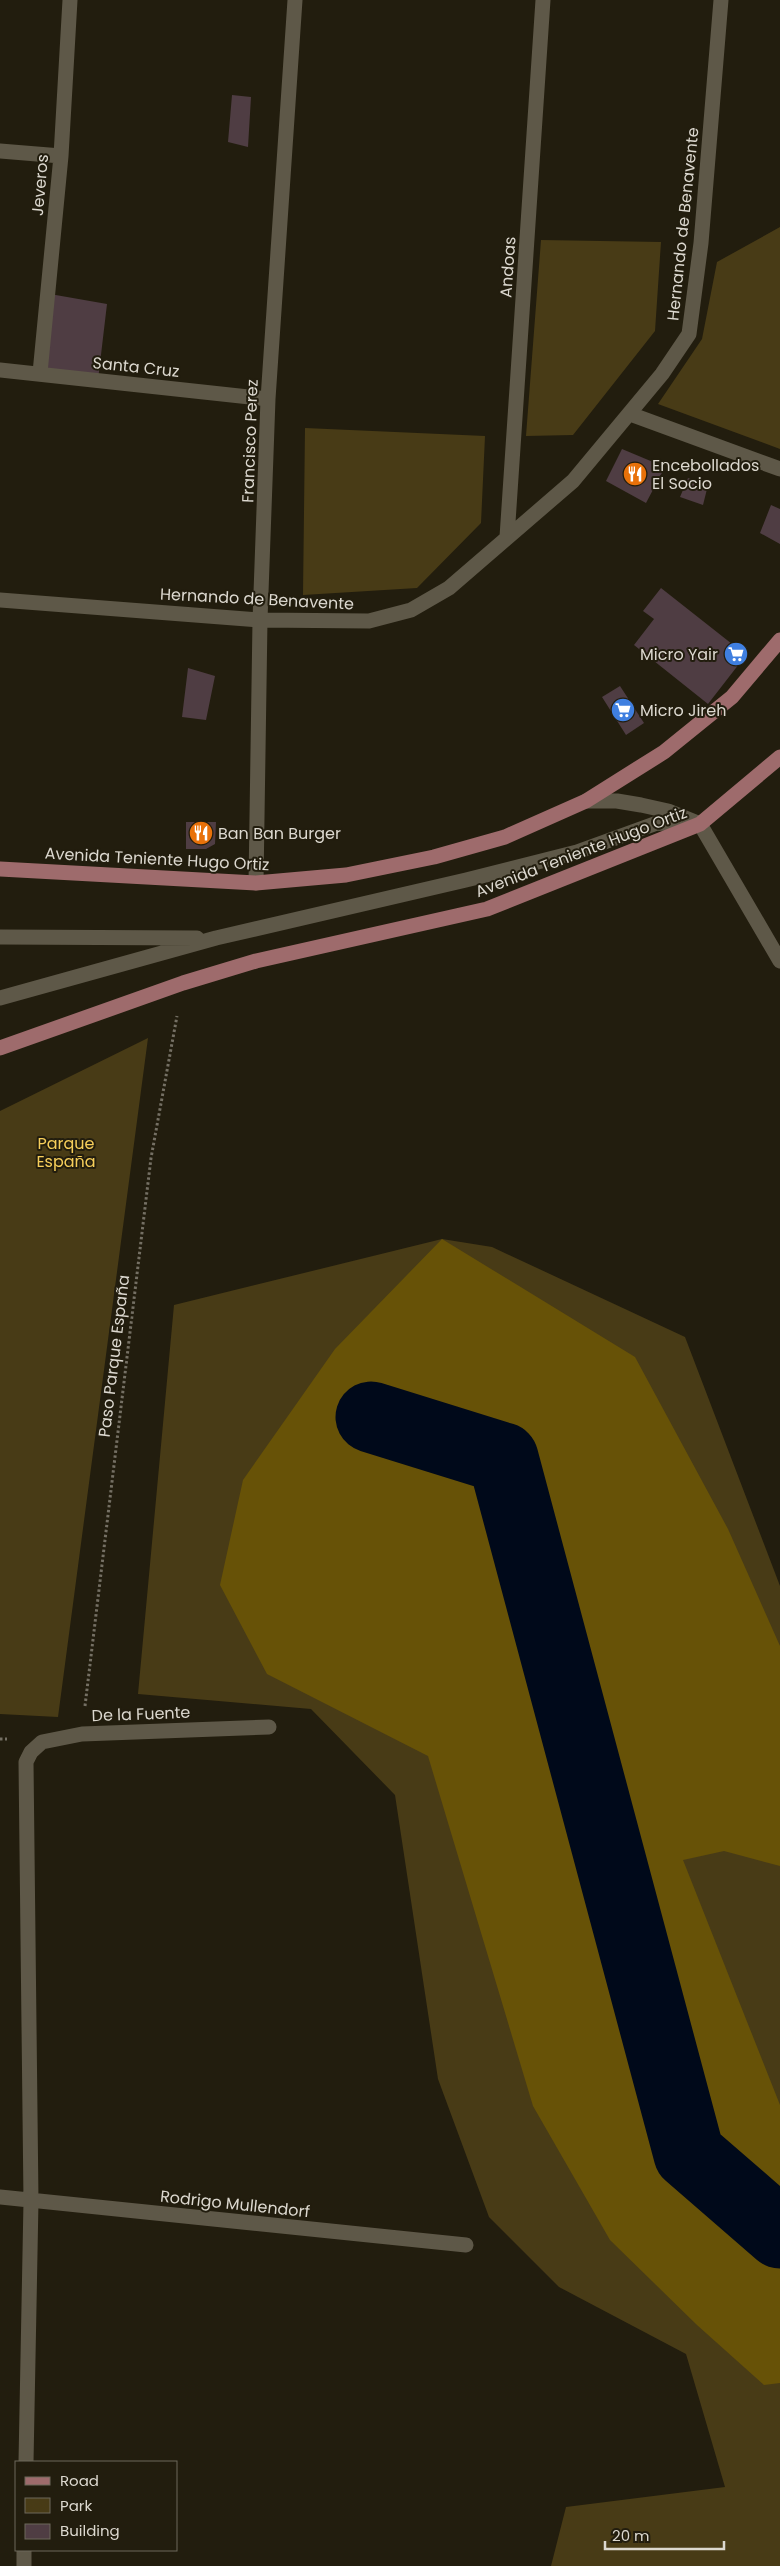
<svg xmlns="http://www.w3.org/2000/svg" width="780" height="2566" font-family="Poppins,sans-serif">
	<rect width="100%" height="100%" fill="#221d0e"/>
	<path fill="#483b16" d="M 780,227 L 780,449 L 658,404 L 702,339 L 717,262 Z
		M 541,240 L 661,242 L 655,331 L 573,435 L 526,436 Z
		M 305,428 L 485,436 L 481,523 L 417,588 L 303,595 Z
		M 148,1038 L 58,1717 L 0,1714 L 0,1111 Z
		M 442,1239 L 492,1247 L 685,1337 L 780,1586 L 780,2566 L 551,2566 L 566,2507 L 725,2487 L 686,2354 L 559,2287 L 489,2217 L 438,2079 L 395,1795 L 311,1709 L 138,1694 L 174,1305 Z"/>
	<path fill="#675207" d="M 442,1239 L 635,1357 L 728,1529 L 780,1646 L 780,1866 L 724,1851 L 683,1860 L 780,2105 L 780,2383 L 764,2385 L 697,2325 L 610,2240 L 533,2106 L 428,1756 L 267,1674 L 220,1585 L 243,1480 L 335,1349 Z"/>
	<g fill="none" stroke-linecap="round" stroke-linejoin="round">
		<path stroke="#00091a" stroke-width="71" d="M 371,1417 L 503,1458 L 689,2154 L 780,2233"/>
	</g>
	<path fill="#4f3d43" d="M 232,95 L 251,97 L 248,147 L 228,142 Z
		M 50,294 L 107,304 L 98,380 L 44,374 Z
		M 622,449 L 665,467 L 646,503 L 606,481 Z
		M 688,478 L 708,485 L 703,505 L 680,497 Z
		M 771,505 L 780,509 L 780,544 L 760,533 Z
		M 661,588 L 746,655 L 708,704 L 634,645 L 654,619 L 643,611 Z
		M 188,668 L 215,676 L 206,720 L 182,717 Z
		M 620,686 L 644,723 L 626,735 L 602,697 Z
		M 186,822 L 216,822 L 215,844 L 206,849 L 186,849 Z"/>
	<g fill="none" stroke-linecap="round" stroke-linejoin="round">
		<path stroke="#757064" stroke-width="3" stroke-dasharray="2.5 2.5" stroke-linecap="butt" d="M 85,1706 L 151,1158 L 177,1016
			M 0,1739 L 7,1739"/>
		<path stroke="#5e5848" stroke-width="15" d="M 0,151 L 61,156
			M 0,370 L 268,399
			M 40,373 L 61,156 L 70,0
			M 630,414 L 780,469
			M 507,537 L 543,0
			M 0,600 L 260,620 L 369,621 L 411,610 L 449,588 L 573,481 L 662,374 L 689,334 L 701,243 L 721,0
			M 586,801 L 617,801 L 641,805 L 668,811 L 700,824 L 780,961
			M 256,883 L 260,620 L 268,399 L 295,0
			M 0,937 L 197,938
			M 0,998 L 216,938 L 466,880 L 577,852 L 657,823 L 700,824
			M 0,2197 L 466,2245
			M 26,2462 L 31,2201 L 26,1762 L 31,1752 L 42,1742 L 82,1734 L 269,1727
			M 24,2566 L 24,2550"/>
		<path stroke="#9e6b6c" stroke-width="15" d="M 0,869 L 256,883 L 346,875 L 434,857 L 505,837 L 586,801 L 664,752 L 732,697 L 780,640
			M 0,1048 L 183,983 L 256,961 L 487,909 L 700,824 L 780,757"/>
	</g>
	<defs>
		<g id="restaurant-disc" transform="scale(1.25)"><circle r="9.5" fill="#e8710a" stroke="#221d0e"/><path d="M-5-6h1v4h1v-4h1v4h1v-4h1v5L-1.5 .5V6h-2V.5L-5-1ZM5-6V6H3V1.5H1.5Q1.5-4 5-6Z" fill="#fff"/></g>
		<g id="supermarket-disc" transform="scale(1.25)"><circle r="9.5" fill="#3f7fe0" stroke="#221d0e"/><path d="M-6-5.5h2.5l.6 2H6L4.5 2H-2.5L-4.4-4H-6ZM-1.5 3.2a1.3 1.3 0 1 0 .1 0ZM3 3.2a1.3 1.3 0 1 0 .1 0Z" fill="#fff"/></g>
	</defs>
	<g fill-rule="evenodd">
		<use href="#restaurant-disc" x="635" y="474"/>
		<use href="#supermarket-disc" x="736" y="654"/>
		<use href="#supermarket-disc" x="623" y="710"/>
		<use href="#restaurant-disc" x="201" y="833"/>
	</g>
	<g text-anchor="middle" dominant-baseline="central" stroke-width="4" stroke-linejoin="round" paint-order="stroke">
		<g font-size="16" fill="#dcd8cf" stroke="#221d0e">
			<text transform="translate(40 185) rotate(-85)">Jeveros</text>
			<text transform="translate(683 224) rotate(-84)">Hernando de Benavente</text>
			<text transform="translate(508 267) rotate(-86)">Andoas</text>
			<text transform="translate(136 367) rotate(6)">Santa Cruz</text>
			<text transform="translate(250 441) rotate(-88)">Francisco Perez</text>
			<text transform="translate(257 599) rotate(3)">Hernando de Benavente</text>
			<text transform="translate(581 852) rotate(-21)">Avenida Teniente Hugo Ortiz</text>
			<text transform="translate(157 859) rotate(3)">Avenida Teniente Hugo Ortiz</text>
			<text transform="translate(114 1356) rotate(-83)">Paso Parque España</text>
			<text transform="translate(141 1714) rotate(-2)">De la Fuente</text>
			<text transform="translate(235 2204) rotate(6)">Rodrigo Mullendorf</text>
		</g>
		<g font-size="16" fill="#dcd8cf" stroke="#221d0e" text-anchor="start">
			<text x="652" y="465">Encebollados<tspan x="652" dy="18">El Socio</tspan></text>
			<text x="718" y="654" text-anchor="end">Micro Yair</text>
			<text x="640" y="710">Micro Jireh</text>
			<text x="218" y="833">Ban Ban Burger</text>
		</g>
		<g font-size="16" fill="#f6ce5a" stroke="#221d0e">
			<text x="66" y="1143">Parque<tspan x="66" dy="18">España</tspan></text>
		</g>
	</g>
	<rect x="15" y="2461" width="162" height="90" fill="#221d0e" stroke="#6c685b"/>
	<rect x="25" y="2477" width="25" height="8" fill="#9e6b6c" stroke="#6c685b"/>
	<text x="60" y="2486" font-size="15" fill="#dcd8cf">Road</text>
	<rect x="25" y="2498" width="25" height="15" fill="#483b16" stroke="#6c685b"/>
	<text x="60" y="2511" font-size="15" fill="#dcd8cf">Park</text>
	<rect x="25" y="2524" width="25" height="15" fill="#4f3d43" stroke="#6c685b"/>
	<text x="60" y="2536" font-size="15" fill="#dcd8cf">Building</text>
	<path d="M605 2541v8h119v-8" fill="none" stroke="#dcd8cf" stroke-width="2.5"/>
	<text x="612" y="2541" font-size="15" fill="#dcd8cf" stroke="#221d0e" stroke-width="4" paint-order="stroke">20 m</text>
</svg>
